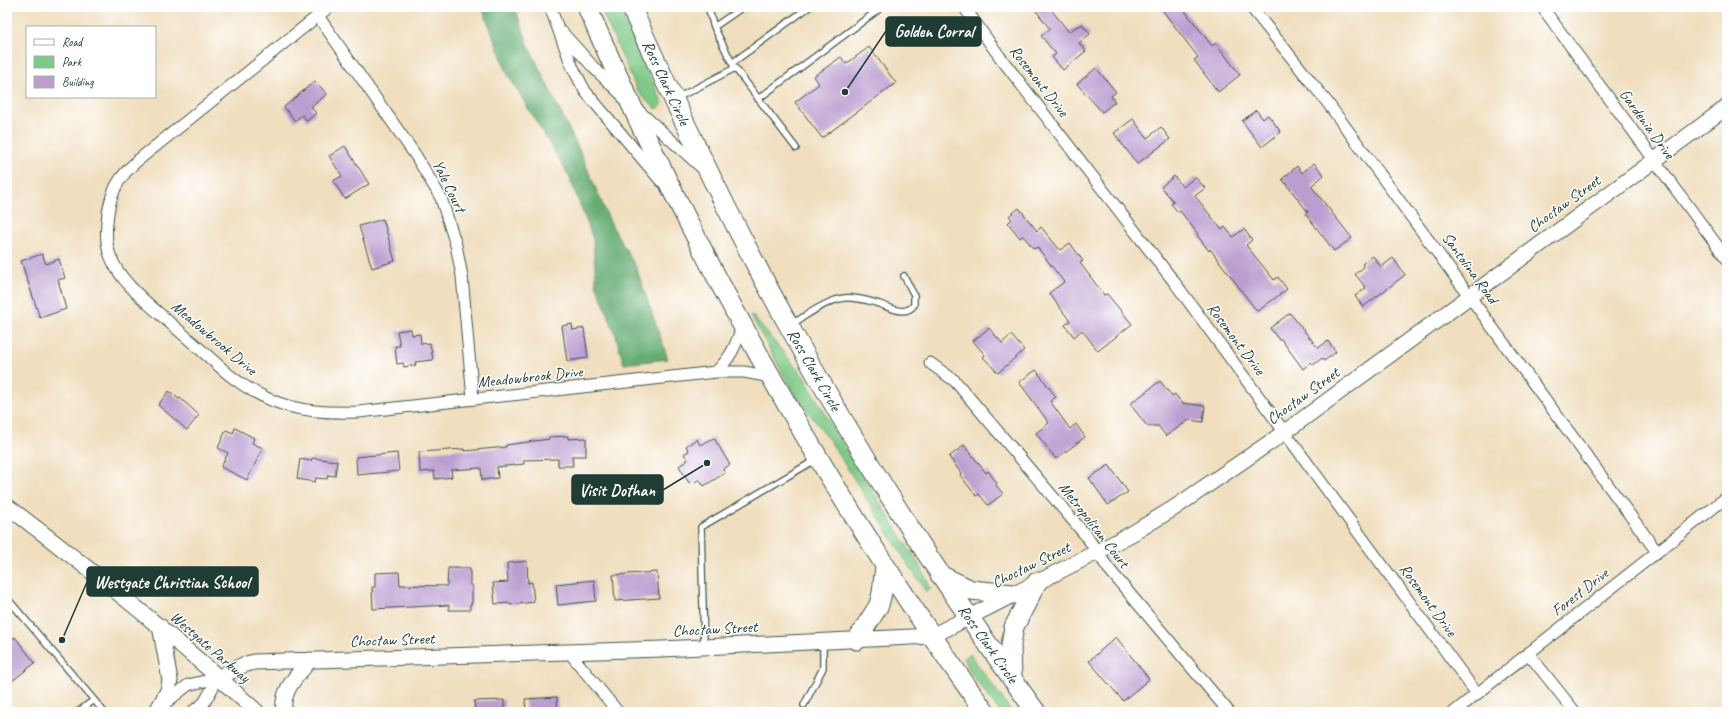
<svg xmlns="http://www.w3.org/2000/svg" width="1734" height="719" font-family="Caveat,sans-serif">
	<rect width="100%" height="100%" fill="#fff"/>
	<filter id="ink" filterUnits="userSpaceOnUse"><feTurbulence type="fractalNoise" baseFrequency=".025" numOctaves="2"/><feDisplacementMap in="SourceGraphic" scale="8" xChannelSelector="R" yChannelSelector="G"/><feConvolveMatrix kernelMatrix="1 2 1 2 8 2 1 2 1" color-interpolation-filters="sRGB"/></filter>
	<filter id="wash" filterUnits="userSpaceOnUse"><feTurbulence type="fractalNoise" baseFrequency=".012" numOctaves="4" result="noise"/><feDisplacementMap in="SourceGraphic" scale="16" xChannelSelector="R" yChannelSelector="G"/><feGaussianBlur stdDeviation="0.9" result="paint"/><feColorMatrix in="noise" values="0 0 0 0 0 0 0 0 0 0 0 0 0 0 0 0 0 1.4 0 .05"/><feComposite in="paint" operator="in"/></filter>
	<g filter="url(#wash)">
		<rect width="100%" height="100%" fill="#f0debe"/>
		<path fill="#7ec987" stroke="#4e835e" d="M 600,7 L 618,7 L 663,104 L 656,109 L 638,92 Z
			M 752,315 L 804,377 L 838,436 L 923,571 L 931,589 L 926,592 L 830,441 L 792,390 L 751,316 Z
			M 970,654 L 1012,712 L 1000,712 L 972,675 L 964,658 Z"/>
		<path fill="#66ad74" stroke="#427554" d="M 482,7 L 515,7 L 529,47 L 582,156 L 611,224 L 636,267 L 668,359 L 624,364 L 616,336 L 596,284 L 593,239 L 569,176 L 508,75 Z"/>
		<g id="blocks">
			<path fill="#bb9dd0" d="M 1033,7 L 1049,7 L 1069,32 L 1077,26 L 1078,27 L 1082,24 L 1090,34 L 1079,43 L 1086,51 L 1063,70 L 1052,57 L 1056,54 L 1041,36 L 1050,29 Z
				M 1160,7 L 1182,7 L 1212,46 L 1216,43 L 1240,75 L 1218,92 L 1194,60 L 1198,57 Z
				M 869,47 L 896,83 L 822,138 L 795,102 L 819,84 L 814,76 L 841,57 L 846,64 Z
				M 1096,68 L 1116,92 L 1111,96 L 1115,102 L 1102,112 L 1077,84 Z
				M 315,81 L 327,94 L 311,107 L 316,113 L 307,121 L 302,115 L 295,121 L 284,107 Z
				M 1256,110 L 1263,119 L 1268,115 L 1281,132 L 1262,147 L 1242,121 Z
				M 1133,119 L 1147,138 L 1161,127 L 1170,139 L 1137,164 L 1114,133 Z
				M 345,146 L 369,184 L 345,199 L 333,181 L 342,176 L 329,156 Z
				M 1314,163 L 1324,175 L 1311,186 L 1352,238 L 1334,251 L 1306,214 L 1308,212 L 1282,179 L 1297,166 L 1302,173 Z
				M 1174,176 L 1183,187 L 1195,177 L 1205,188 L 1195,196 L 1222,230 L 1225,227 L 1233,237 L 1244,229 L 1252,240 L 1246,245 L 1274,280 L 1278,277 L 1287,289 L 1258,311 L 1253,306 L 1210,249 L 1209,251 L 1197,235 L 1198,234 L 1180,211 L 1178,212 L 1171,204 L 1174,202 L 1161,187 Z
				M 1019,208 L 1037,231 L 1041,227 L 1060,250 L 1070,243 L 1083,261 L 1080,263 L 1104,295 L 1107,294 L 1132,324 L 1098,351 L 1082,330 L 1074,337 L 1065,325 L 1070,321 L 1049,293 L 1064,282 L 1037,247 L 1034,249 L 1023,236 L 1020,238 L 1008,223 L 1012,219 L 1009,216 Z
				M 383,219 L 395,261 L 372,268 L 359,226 Z
				M 42,254 L 46,264 L 59,259 L 65,278 L 58,280 L 66,309 L 40,318 L 21,261 Z
				M 1373,256 L 1381,267 L 1393,258 L 1405,275 L 1363,307 L 1355,296 L 1366,288 L 1355,274 L 1364,267 L 1362,264 Z
				M 1290,313 L 1318,348 L 1328,341 L 1336,352 L 1324,361 L 1322,358 L 1313,365 L 1311,362 L 1303,369 L 1281,339 L 1279,340 L 1270,328 Z
				M 572,324 L 573,330 L 584,328 L 588,358 L 567,361 L 562,326 Z
				M 989,328 L 1002,343 L 1011,335 L 1024,350 L 998,373 L 983,357 L 985,355 L 973,341 Z
				M 411,329 L 412,335 L 420,334 L 421,344 L 430,343 L 433,360 L 415,362 L 416,365 L 404,367 L 403,363 L 397,364 L 395,346 L 400,346 L 397,331 Z
				M 1036,370 L 1056,397 L 1050,401 L 1070,429 L 1076,424 L 1085,437 L 1056,459 L 1036,433 L 1049,423 L 1019,382 Z
				M 1160,381 L 1172,396 L 1175,394 L 1182,403 L 1205,406 L 1203,422 L 1189,420 L 1166,436 L 1158,426 L 1147,426 L 1130,404 Z
				M 169,391 L 179,399 L 180,398 L 199,415 L 187,430 L 158,405 Z
				M 235,428 L 254,438 L 252,443 L 263,448 L 247,480 L 221,467 L 228,453 L 218,448 L 226,430 L 233,433 Z
				M 568,436 L 568,439 L 586,438 L 586,456 L 572,456 L 573,466 L 558,466 L 558,459 L 524,460 L 524,464 L 497,467 L 498,478 L 482,480 L 481,468 L 451,470 L 452,477 L 435,479 L 434,471 L 420,472 L 419,452 L 464,449 L 464,451 L 506,447 L 506,445 L 549,439 L 549,437 Z
				M 714,438 L 730,465 L 724,468 L 723,470 L 725,473 L 704,486 L 699,479 L 694,483 L 692,481 L 689,483 L 679,466 L 688,460 L 684,454 L 689,451 L 686,446 L 697,439 L 700,445 Z
				M 964,445 L 986,473 L 988,471 L 997,483 L 996,485 L 1003,494 L 988,505 L 979,494 L 976,496 L 960,475 L 961,473 L 949,457 Z
				M 397,453 L 399,471 L 357,475 L 356,457 Z
				M 312,458 L 337,461 L 335,476 L 328,475 L 327,479 L 316,478 L 315,482 L 297,479 L 300,459 L 311,461 Z
				M 1109,465 L 1128,492 L 1108,505 L 1089,478 Z
				M 527,561 L 528,583 L 532,582 L 534,602 L 510,605 L 510,603 L 495,604 L 493,583 L 508,582 L 507,563 Z
				M 448,568 L 470,568 L 470,585 L 472,585 L 472,604 L 470,604 L 470,610 L 449,610 L 449,605 L 373,609 L 372,587 L 375,587 L 375,573 L 399,572 L 400,585 L 447,586 Z
				M 657,572 L 659,598 L 615,601 L 613,575 Z
				M 594,580 L 596,601 L 558,605 L 556,584 Z
				M 15,637 L 35,663 L 7,685 L 7,643 Z
				M 1116,637 L 1149,679 L 1123,701 L 1089,661 Z
				M 557,697 L 558,712 L 526,712 L 525,699 Z
				M 504,700 L 504,712 L 475,712 L 474,701 Z"/>
		</g>
	</g>
	<g filter="url(#ink)">
		<use href="#blocks" fill-opacity="0" stroke="#3e5549" stroke-width="1"/>
		<g fill="none" stroke-linecap="round" stroke-linejoin="round">
			<g stroke="#3e5549" stroke-width="8">
				<path id="lane" d="M 708,7 L 714,27
					M 732,63 L 809,7
					M 733,65 L 714,27 L 743,7
					M 677,98 L 735,68 L 796,148
					M 758,99 L 878,10 L 876,7
					M 790,325 C 808,315 831,296 852,298 C 861,299 871,301 879,304 C 890,307 905,317 914,305 L 914,295 L 904,276
					M 7,598 L 94,700
					M 704,646 L 701,527 L 817,459
					M 804,705 L 823,668 L 823,642
					M 78,712 L 94,700 L 104,712"/>
			</g>
			<g stroke="#3e5549" stroke-width="13">
				<path id="street" d="M 329,7 L 137,161 C 119,177 112,189 108,213 C 106,227 105,242 110,255 C 119,282 150,305 170,323 C 190,340 209,357 228,374 C 271,408 306,414 359,412 L 716,372 L 744,372 L 771,377
					M 550,7 L 572,66 L 585,91 L 661,181
					M 964,7 L 1000,57 L 1175,283 L 1477,694
					M 1251,7 L 1327,102 L 1657,552
					M 1542,7 L 1727,259
					M 318,16 L 416,156 L 441,198 L 456,245 L 462,276 L 473,399
					M 562,32 L 594,68 L 622,95
					M 639,111 L 702,168
					M 930,363 L 955,381 L 1087,537 L 1108,568 L 1229,712
					M 716,372 C 731,357 736,346 742,326
					M 569,652 L 618,712
					M 1528,653 L 1575,712
					M 163,705 L 188,685 L 218,678
					M 192,712 L 204,703 L 218,678
					M 1454,712 L 1727,497"/>
			</g>
			<g stroke="#3e5549" stroke-width="17">
				<path id="secondary" d="M 7,506 C 93,571 177,639 257,712
					M 218,678 L 243,665 L 254,662 L 662,649 L 932,636 L 1097,552 L 1133,533 L 1174,508 L 1285,432 L 1727,107
					M 158,709 L 168,691 L 170,680 L 160,626
					M 284,712 C 281,690 297,676 310,660"/>
			</g>
			<g stroke="#3e5549" stroke-width="21">
				<path id="highway" d="M 587,7 C 695,255 827,492 985,712
					M 631,7 C 680,115 731,222 789,326 C 863,460 946,588 1036,712
					M 940,575 L 971,590 L 1013,594
					M 857,640 L 879,605 L 882,593 L 885,566
					M 1012,679 L 1011,645 L 1014,627 L 1037,582"/>
			</g>
			<use href="#lane" stroke="#fff" stroke-width="5.5"/>
			<use href="#street" stroke="#fff" stroke-width="11"/>
			<use href="#secondary" stroke="#fff" stroke-width="15"/>
			<use href="#highway" stroke="#fff" stroke-width="19"/>
		</g>
	</g>
	<g text-anchor="middle" dominant-baseline="central" stroke-width="3" stroke-linejoin="round" paint-order="stroke">
		<g font-size="16" fill="#1f3d34" stroke="#fff">
			<text transform="translate(1039 81) rotate(52)">Rosemont Drive</text>
			<text transform="translate(666 83) rotate(65)">Ross Clark Circle</text>
			<text transform="translate(1647 124) rotate(54)">Gardenia Drive</text>
			<text transform="translate(449 186) rotate(64)">Yale Court</text>
			<text transform="translate(1564 204) rotate(-36)">Choctaw Street</text>
			<text transform="translate(1470 268) rotate(54)">Santolina Road</text>
			<text transform="translate(214 338) rotate(40)">Meadowbrook Drive</text>
			<text transform="translate(1236 339) rotate(53)">Rosemont Drive</text>
			<text transform="translate(814 370) rotate(60)">Ross Clark Circle</text>
			<text transform="translate(530 377) rotate(-6)">Meadowbrook Drive</text>
			<text transform="translate(1303 396) rotate(-36)">Choctaw Street</text>
			<text transform="translate(1094 525) rotate(52)">Metropolitan Court</text>
			<text transform="translate(1031 565) rotate(-26)">Choctaw Street</text>
			<text transform="translate(1580 592) rotate(-38)">Forest Drive</text>
			<text transform="translate(1428 600) rotate(54)">Rosemont Drive</text>
			<text transform="translate(715 629) rotate(-3)">Choctaw Street</text>
			<text transform="translate(392 640) rotate(-2)">Choctaw Street</text>
			<text transform="translate(988 644) rotate(55)">Ross Clark Circle</text>
			<text transform="translate(210 647) rotate(41)">Westgate Parkway</text>
		</g>
	</g>
	<path fill="none" stroke="#1f3d34" stroke-width="1.5" d="M845 92L886 31M707 463L663 490M62 640L87 582"/>
	<g fill="#1f3d34" stroke="#fff" stroke-width="1.5">
		<circle cx="845" cy="92" r="4"/>
		<circle cx="707" cy="463" r="4"/>
		<circle cx="62" cy="640" r="4"/>
	</g>
	<g fill="#1f3d34" stroke="#1f3d34" stroke-width="1.5">
		<rect x="886" y="17" width="95" height="29" rx="4"/>
		<rect x="572" y="475" width="91" height="29" rx="4"/>
		<rect x="87" y="567" width="171" height="29" rx="4"/>
	</g>
	<g font-size="17" text-anchor="middle" font-weight="bold" fill="#fff">
		<text x="934" y="37">Golden Corral</text>
		<text x="617" y="496">Visit Dothan</text>
		<text x="172" y="588">Westgate Christian School</text>
	</g>
	<rect width="1734" height="719" fill="none" stroke="#fff" stroke-width="24"/>
	<rect x="26" y="26" width="130" height="72" fill="#ffffff" stroke="#a5b1ae"/>
	<rect x="34" y="39" width="20" height="6" fill="#ffffff" stroke="#a5b1ae"/>
	<text x="62" y="46" font-size="12" fill="#1f3d34">Road</text>
	<rect x="34" y="56" width="20" height="12" fill="#7ec987" stroke="#a5b1ae"/>
	<text x="62" y="66" font-size="12" fill="#1f3d34">Park</text>
	<rect x="34" y="76" width="20" height="12" fill="#bb9dd0" stroke="#a5b1ae"/>
	<text x="62" y="86" font-size="12" fill="#1f3d34">Building</text>
</svg>
